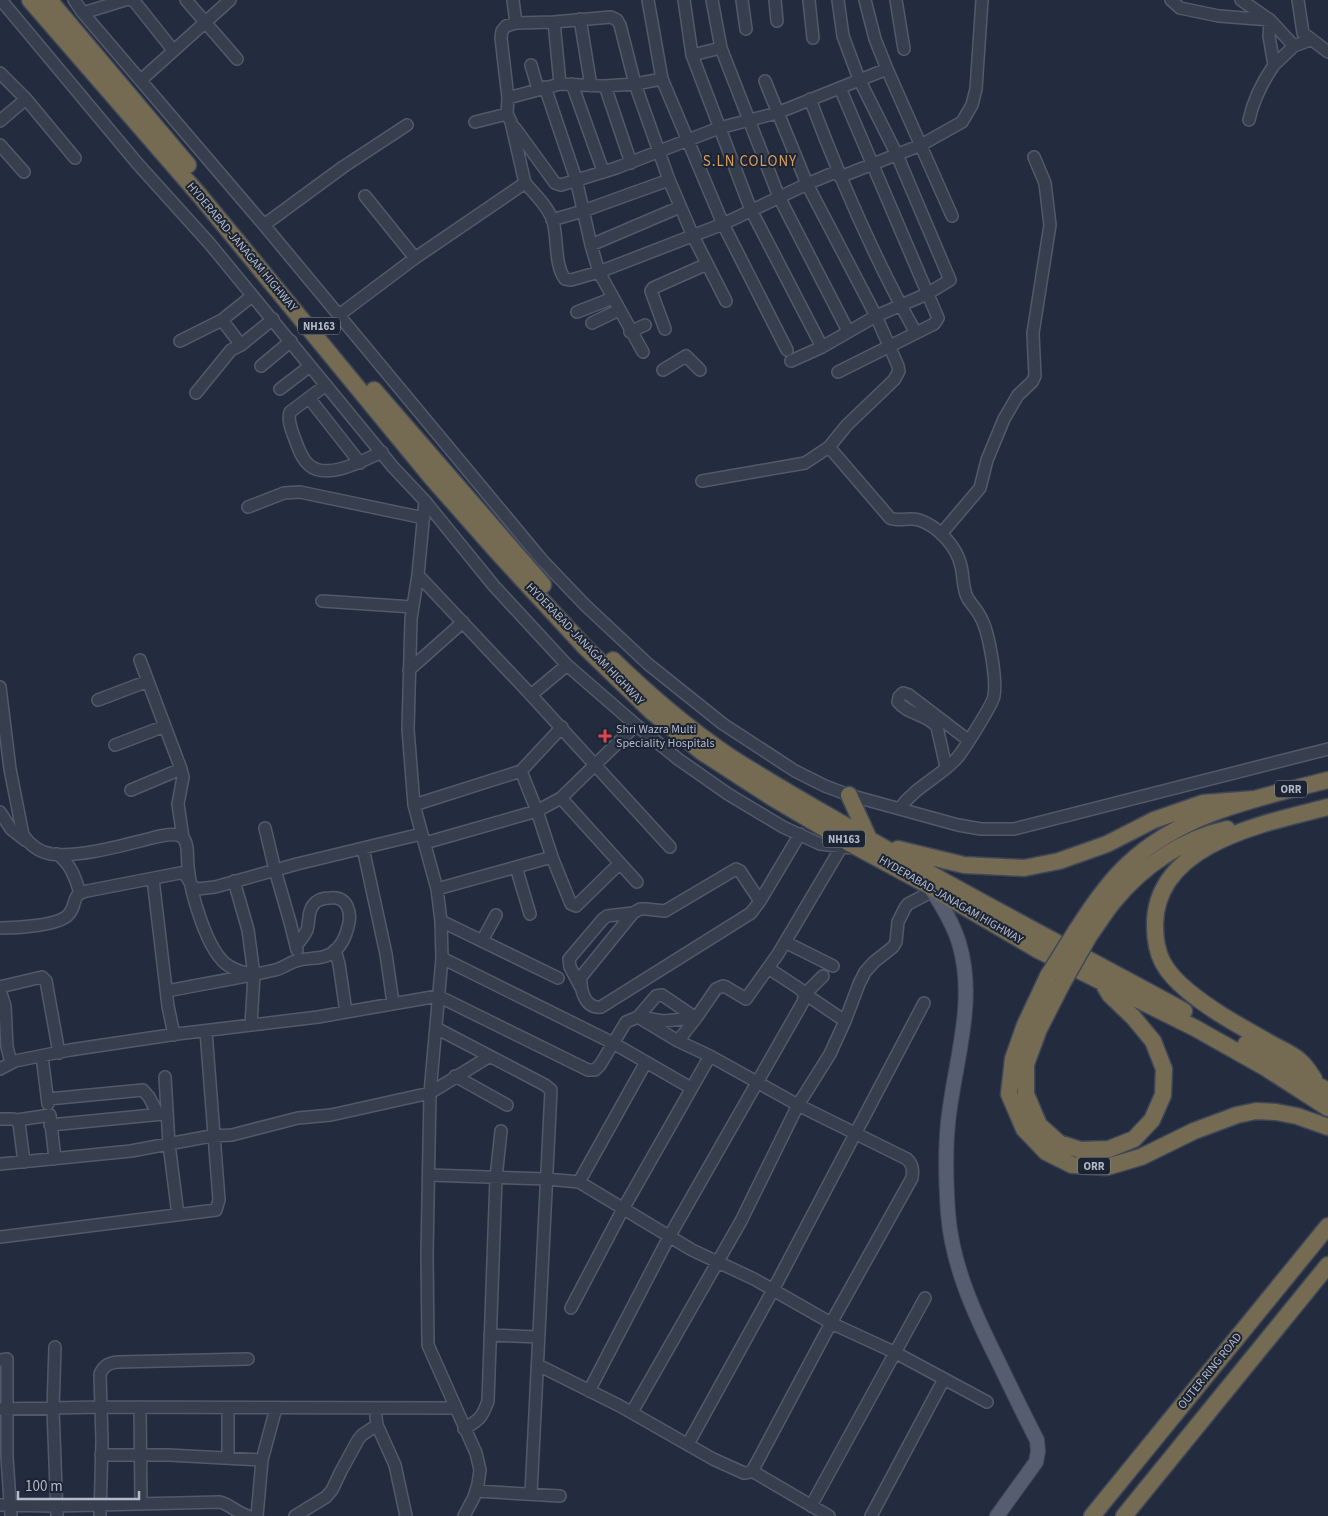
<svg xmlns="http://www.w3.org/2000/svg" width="1328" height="1516" font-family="'Source Sans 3',sans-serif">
	<rect width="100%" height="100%" fill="#232c3f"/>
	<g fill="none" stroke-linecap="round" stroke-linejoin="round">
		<g stroke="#525a6a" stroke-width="14">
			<path id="minor" d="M 1,0 L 137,163 L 210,244 L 393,467 L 425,501 L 494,586 L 567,665 L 636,725 L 678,759 L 728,794 L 783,827 L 820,844 L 853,848
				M 74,0 L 83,13 L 264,225 L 542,560 L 585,605 L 648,664 L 723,724 L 795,771 L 825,786 L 849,795 L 958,825 L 981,829 L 1014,829 L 1328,749
				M 131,0 L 134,1 L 173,50
				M 186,0 L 237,59
				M 513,0 L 516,23
				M 648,0 L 662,79 L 723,224 L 787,350
				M 684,0 L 692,55 L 751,210 L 822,347
				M 712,0 L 721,48 L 779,197 L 848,331
				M 742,0 L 746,29
				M 775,0 L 777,21
				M 809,0 L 813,38
				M 865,0 L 875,39 L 887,69 L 952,216
				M 896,0 L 904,49
				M 1171,0 L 1180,8 L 1219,16 L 1270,20 L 1269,36 L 1274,65 C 1263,81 1253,101 1249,120
				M 1241,0 L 1270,20 L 1294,46 L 1310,40
				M 1298,0 L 1303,33 L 1328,52
				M 83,13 L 125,0
				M 580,19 L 591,86
				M 554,22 L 560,84
				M 692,55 L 721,48
				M 531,65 L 538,89
				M 1274,65 L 1294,46
				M 0,73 L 26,99 L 75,158
				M 141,80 L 230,0
				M 572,84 L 603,171
				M 605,86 L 631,163
				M 545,87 L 576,179 L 591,245 L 599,272 L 643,352
				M 508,98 L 560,84 L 605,86 L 635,84 L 662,79
				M 810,99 C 840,179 874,258 916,333
				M 0,121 L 26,99
				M 475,122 L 507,114
				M 515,128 L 555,183 L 561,185 L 616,168 L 719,128 L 777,113 L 887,69
				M 0,145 L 24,172
				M 840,177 L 921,145 L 962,122 L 972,105 L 976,89 L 982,0
				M 525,183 C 535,194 548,207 553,221 C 558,239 554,264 565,279 L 571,280 L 599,272 L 723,224 L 807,184 L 838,171
				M 365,196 L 415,258
				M 552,220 L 583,211 L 669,180
				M 264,225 L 343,167 L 407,125
				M 591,245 L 680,207
				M 577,312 L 613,298
				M 339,315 L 415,258 L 525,183 L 511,122 L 507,114 L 508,98 L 501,38 L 502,31 L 506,26 L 516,23 L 554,22 L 611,17 L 617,20 L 620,25 L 635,84 L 669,180 L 693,236 L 726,301
				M 222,320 L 241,345
				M 592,323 L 619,310
				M 665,329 L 651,291 L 653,288 L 707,264
				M 630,332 L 645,325
				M 180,341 L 222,320 L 252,296
				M 791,361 L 822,347 L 876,316 L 927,294 L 950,280 L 897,155 L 859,79 L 843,36 L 838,0
				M 261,366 L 291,341
				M 663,370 L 686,356 L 700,370
				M 838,372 L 934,324 L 938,318 L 840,88
				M 326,385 L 290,412 C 287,421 293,434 296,442 C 299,450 302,459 309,465 C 327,481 364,460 382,452
				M 280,389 L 310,366
				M 196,393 L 231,350 L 241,345 L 273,319
				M 309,398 L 360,463
				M 829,447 L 890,518 C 899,522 909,517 919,520 C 938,526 957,547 961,566 C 964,578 962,588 968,599 C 972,605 978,611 981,618 C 989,632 997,680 994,696 C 993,704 963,751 957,758 C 940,777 915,787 900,808
				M 702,481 L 805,463 L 829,447 L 847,425 L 894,380 L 899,371 L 898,366 L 876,316 L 807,184 L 765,81
				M 425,501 L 418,575 L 411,619 L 408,729 L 414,805 L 437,889 L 441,921 L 442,958 L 430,1093 L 427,1254 L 428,1345 L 476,1453 L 480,1470 L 478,1484 L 474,1497 L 464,1516
				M 248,507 L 284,493 L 300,492 L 424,518
				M 941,534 L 980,488 L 987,460 L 1004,419 L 1018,395 L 1032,382 L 1035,376 L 1033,333 L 1050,225 L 1045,183 L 1034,157
				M 418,575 L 531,695 L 567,665
				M 322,601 L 413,607
				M 140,660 L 181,769 L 183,777 L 178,804 L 183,838
				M 409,670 L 463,622
				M 0,687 L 10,769 L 23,835 C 30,845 39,852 51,854 C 80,858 123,845 152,838 C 160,836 175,832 182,837 C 189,842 187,858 188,866 C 190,891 207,953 229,966 C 236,971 246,973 254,975
				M 531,695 L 670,847
				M 98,700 L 148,681
				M 115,745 L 165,726
				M 946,767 L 937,727 C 928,714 908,715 898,702 L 899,697 L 903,693 L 909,695 L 968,740
				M 521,771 L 562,727
				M 131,790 L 181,769
				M 561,798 L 637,882
				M 414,805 L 521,771 L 537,811 L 552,857 L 437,889
				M 0,812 L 11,829 L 25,840
				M 265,828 L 275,870 L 290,922 L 297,950
				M 425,843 L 537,811 L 561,798 L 636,725
				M 363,848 L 386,954 L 393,1003
				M 57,854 C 71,864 75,877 80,893
				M 552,857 L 571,904 L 576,906 L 620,863
				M 516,867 L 530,914
				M 153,879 L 168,1006 L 174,1035
				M 234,881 L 248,930 L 254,975 L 251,1025
				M 760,901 L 740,871 L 736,869 L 665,911 L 646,909 L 640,909 L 633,913 L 581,977 C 580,990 585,1009 601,1007 L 751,913 L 760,901 L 800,834
				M 441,921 L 558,978
				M 0,928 C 15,928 60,926 69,914 C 78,903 70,895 87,891 L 180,873 L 185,874 L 192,886 L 197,889 L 215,887 L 297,864 L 421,834
				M 482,941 L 496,915
				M 785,942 L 833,966
				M 335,950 L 339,964 L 346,1012
				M 442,958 L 613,1043 L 691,1088
				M 823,976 L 805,994 L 845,1021
				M 580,986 L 570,967 L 569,959 L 603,919 L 607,916 L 633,913
				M 0,987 L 42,977 L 46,981 L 59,1053
				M 0,990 L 5,1006 L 7,1047 L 11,1063
				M 167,991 C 203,984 239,978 275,970 C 284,968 291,961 300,960 C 313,957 325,960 336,950 C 342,944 346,935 348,927 C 352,913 348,896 330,898 C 325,898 320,899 316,902 C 307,910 310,920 307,930 C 304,936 300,941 296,946
				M 638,1017 L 656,996 L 662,995 L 696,1018
				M 645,1018 L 663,1021 L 696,1018
				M 436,1028 L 545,1085 L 551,1090 L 531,1494
				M 42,1056 L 48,1104
				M 0,1069 L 15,1061 L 70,1050 L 177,1034 L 318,1017 L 438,996 L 588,1070 L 595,1070 L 600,1065 L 626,1022 L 638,1017 L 678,1041 L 696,1018 L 716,989 L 723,986 L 726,987 L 746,999 L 778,954 L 842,846
				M 455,1076 L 507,1105
				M 165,1077 L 169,1144 L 178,1215
				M 48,1099 L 143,1090 L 149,1097 L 158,1114
				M 0,1119 L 14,1119 L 19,1123 L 24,1162
				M 17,1120 L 50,1115 L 55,1159
				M 50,1125 L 163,1114
				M 0,1164 L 131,1151 L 211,1136 L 232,1135 L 298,1118 L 331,1115 L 430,1093 L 490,1056
				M 429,1175 L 547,1179 L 579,1182 L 692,1250 L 754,1279 L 831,1323 L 896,1353 L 987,1402
				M 579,1182 L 646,1062
				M 0,1237 L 216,1210 L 219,1200 L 206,1031
				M 571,1308 L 623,1209 L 710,1056
				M 490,1335 L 538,1337
				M 55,1347 L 53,1409 L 57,1516
				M 0,1360 L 7,1359 L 7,1457 L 11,1516
				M 538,1365 L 620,1406 L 713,1459 L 744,1473 C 751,1473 753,1470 756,1464 L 831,1323 L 912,1178 C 913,1170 913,1165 907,1159 L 798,1105 L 710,1056 L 678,1041
				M 589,1391 L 669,1237 L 803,1002 L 805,994 L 800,989 L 768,968
				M 140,1407 L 141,1503
				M 0,1409 L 101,1407 L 456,1408
				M 632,1412 L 741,1221 L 798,1105 L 830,1054 L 845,1021 L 859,984 L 865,972 L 874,962 L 893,947 L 896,942 L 898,922 L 905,908 L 908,904 L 933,891
				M 376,1417 L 377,1425 L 395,1465 L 406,1516
				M 464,1429 C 479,1420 482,1418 488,1401 L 496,1178 L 501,1131
				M 688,1444 L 773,1290 L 924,1003
				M 101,1455 L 169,1455 L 262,1460
				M 228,1458 L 228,1408
				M 752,1471 L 829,1516
				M 476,1491 L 560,1496
				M 0,1505 L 55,1506 L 220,1502 C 231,1505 237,1513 248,1516
				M 811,1506 L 925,1298
				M 100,1516 L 102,1441 L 100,1374 C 104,1365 109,1363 118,1362 L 248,1359
				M 257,1516 L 262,1460 L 276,1408
				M 295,1516 L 326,1497 L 332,1490 L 341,1471 L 358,1440 L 362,1435 L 377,1425
				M 871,1516 L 944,1379"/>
		</g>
		<g stroke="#404858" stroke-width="16">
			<path id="major" d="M 930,887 C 941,904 953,923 959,943 C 977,1003 954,1063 948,1123 C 945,1152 946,1183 948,1213 C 952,1265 974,1313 997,1359 C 1010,1386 1023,1413 1037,1440 L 1038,1451 L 1036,1462 L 997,1516"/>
		</g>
		<g stroke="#3f4757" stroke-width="19">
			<path id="highway" d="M 30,0 L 201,197 L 431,477 L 500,555 L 585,647 L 651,711 L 702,752 L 773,798 L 851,844 L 929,886 L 1038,950 L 1195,1028 L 1266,1068 L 1328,1108
				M 49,0 L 188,165
				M 374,390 L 543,585
				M 613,660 C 648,694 685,726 726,754 C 767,781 810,805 853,830 C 961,893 1074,951 1184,1011
				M 849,795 L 869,839
				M 898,849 L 964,865 L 1024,868 L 1059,861 L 1107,844 L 1154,820 L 1203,803 L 1254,799
				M 1076,931 C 1091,908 1107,884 1127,865 C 1181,813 1258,798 1328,780
				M 1089,936 C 1097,925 1105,912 1114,901 C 1143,866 1182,839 1227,829
				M 1048,976 L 1025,1025 L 1013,1059 L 1009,1094 L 1024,1129 L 1046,1152 L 1072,1165 L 1107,1167 L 1141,1157 L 1194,1131 L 1237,1115 L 1256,1111 L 1276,1112 L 1297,1116 L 1328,1127
				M 1063,982 L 1039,1029 L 1026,1064 L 1026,1094 L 1039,1125 L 1059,1143 L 1081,1150 L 1109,1149 L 1134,1139 L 1152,1120 L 1163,1095 L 1164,1069 L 1153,1041 L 1133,1017 L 1110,995 L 1104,985
				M 1246,1044 L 1328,1091
				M 1314,1079 C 1310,1073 1306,1066 1300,1061 C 1292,1053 1278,1048 1268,1042 C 1240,1026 1212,1011 1188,991 C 1165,972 1155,956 1155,926 C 1154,843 1266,823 1328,807
				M 1092,1516 L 1328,1226
				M 1124,1516 L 1328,1265"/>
		</g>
		<use href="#minor" stroke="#373f4f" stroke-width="11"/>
		<use href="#major" stroke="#555d6f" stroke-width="14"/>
		<use href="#highway" stroke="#756b53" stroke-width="16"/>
		<g stroke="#3f4757" stroke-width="19" stroke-linecap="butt">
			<path id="highway-bridge" d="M 1048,976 L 1076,931
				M 1063,982 L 1089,936"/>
		</g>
		<use href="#highway-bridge" stroke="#756b53" stroke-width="16"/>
	</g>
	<path fill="#e0444e" stroke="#1c2434" stroke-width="2" d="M602.5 728.5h5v5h5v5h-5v5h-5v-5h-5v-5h5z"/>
	<g text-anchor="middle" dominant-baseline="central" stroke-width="4" stroke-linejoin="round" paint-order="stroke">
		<g fill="#1c2434" stroke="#868d9d" stroke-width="1">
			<rect x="298" y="317.5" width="42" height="17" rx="4"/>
			<rect x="1275" y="780.5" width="32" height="17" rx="4"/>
			<rect x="823" y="830.5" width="42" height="17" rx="4"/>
			<rect x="1078" y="1157.5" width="32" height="17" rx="4"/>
		</g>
		<g font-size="11" font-weight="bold" fill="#b3baca">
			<text x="319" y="326">NH163</text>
			<text x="1291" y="789">ORR</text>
			<text x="844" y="839">NH163</text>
			<text x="1094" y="1166">ORR</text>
		</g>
		<g font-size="12" fill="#b3baca" stroke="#1c2434">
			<text transform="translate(242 247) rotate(50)">HYDERABAD-JANAGAM HIGHWAY</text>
			<text transform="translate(585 644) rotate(46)">HYDERABAD-JANAGAM HIGHWAY</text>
			<text transform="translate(951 900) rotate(30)">HYDERABAD-JANAGAM HIGHWAY</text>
			<text transform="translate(1210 1371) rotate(-51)">OUTER RING ROAD</text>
		</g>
		<g font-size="12" fill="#b3baca" stroke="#1c2434" text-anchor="start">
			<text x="616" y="729">Shri Wazra Multi<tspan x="616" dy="14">Speciality Hospitals</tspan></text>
		</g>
		<g font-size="15" letter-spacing="1" fill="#da9e5e" stroke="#1c2434">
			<text x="750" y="161">S.LN COLONY</text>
		</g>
	</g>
	<path d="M18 1491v8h121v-8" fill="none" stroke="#b3baca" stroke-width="2.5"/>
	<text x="25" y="1491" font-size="15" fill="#b3baca" stroke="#1c2434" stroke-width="4" paint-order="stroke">100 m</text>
</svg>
